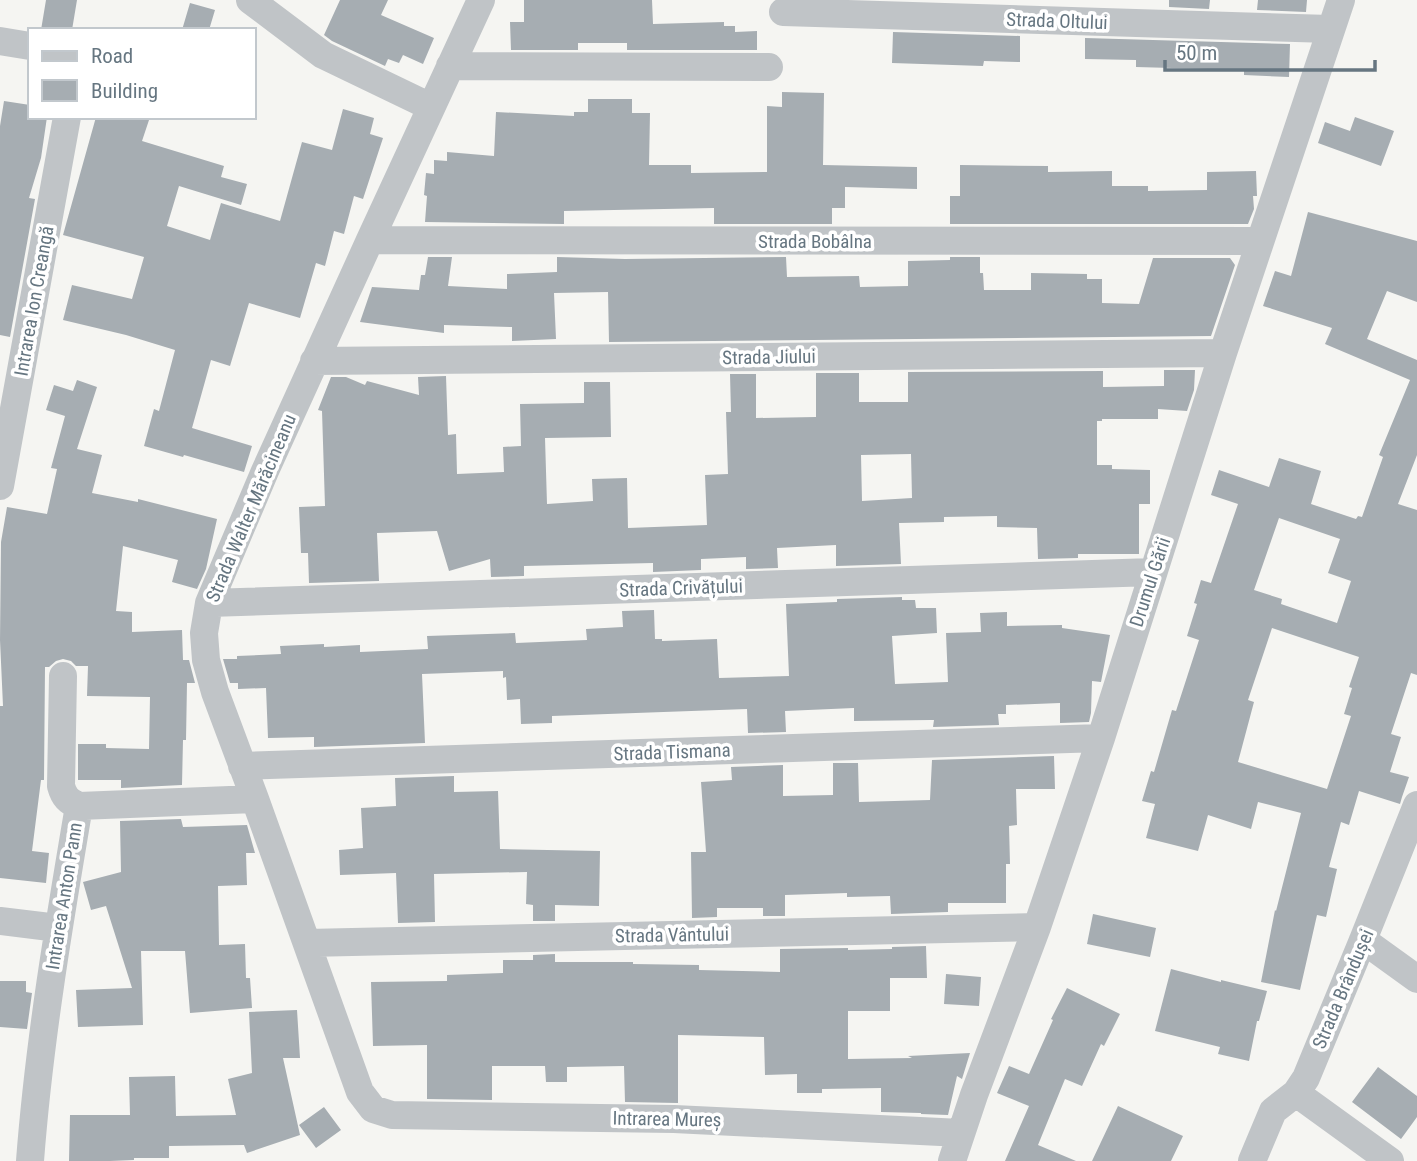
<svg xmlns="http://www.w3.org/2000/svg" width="1417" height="1161" font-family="'Roboto Condensed',sans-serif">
	<rect width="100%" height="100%" fill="#f5f5f2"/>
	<path fill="#a6adb2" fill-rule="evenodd" d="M 46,0 L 77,0 L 72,30 L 41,30 Z
		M 340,0 L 388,0 L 381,15 L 434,38 L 423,64 L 403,55 L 399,63 L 388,59 L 385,66 L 332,41 L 324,35 Z
		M 524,0 L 652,0 L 653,24 L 724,22 L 724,26 L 735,26 L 735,32 L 757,31 L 757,50 L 627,50 L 627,43 L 578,43 L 578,50 L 511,50 L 510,22 L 524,22 Z
		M 1169,0 L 1210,0 L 1209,9 L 1169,7 Z
		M 1258,0 L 1307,0 L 1306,12 L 1257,10 Z
		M 190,3 L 215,10 L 209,30 L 182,30 Z
		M 893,32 L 1020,36 L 1020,62 L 984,61 L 983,66 L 892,63 Z
		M 1085,38 L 1290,44 L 1289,77 L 1244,75 L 1244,70 L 1136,67 L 1136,60 L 1085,59 Z
		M 782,92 L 824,93 L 823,165 L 917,167 L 917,189 L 845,187 L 845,208 L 832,208 L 832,224 L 714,224 L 714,208 L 564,211 L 564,224 L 425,222 L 427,196 L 424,195 L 426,173 L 434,174 L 434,160 L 447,161 L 447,152 L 494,156 L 496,112 L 574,116 L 574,112 L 588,112 L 588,99 L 632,99 L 632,113 L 650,113 L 649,165 L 691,165 L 691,173 L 767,172 L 767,106 L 782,107 Z
		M 4,101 L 30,105 L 30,117 L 47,117 L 41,158 L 29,198 L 35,199 L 10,337 L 0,335 L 0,126 Z
		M 343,109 L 374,118 L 370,134 L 383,138 L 363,199 L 354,196 L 344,234 L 334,231 L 325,266 L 316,263 L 300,318 L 249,303 L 230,366 L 211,360 L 192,428 L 252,446 L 244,472 L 184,455 L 183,457 L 144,446 L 154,409 L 159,411 L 175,350 L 126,335 L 63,320 L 72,285 L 132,299 L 144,257 L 63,235 L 96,117 L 150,117 L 142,141 L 224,166 L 221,177 L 247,184 L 241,205 L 179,186 L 167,226 L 210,240 L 221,203 L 280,221 L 302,142 L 332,150 Z
		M 1355,117 L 1394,131 L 1381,166 L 1318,143 L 1325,122 L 1350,131 Z
		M 960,165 L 1048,166 L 1048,172 L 1112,171 L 1112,186 L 1148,186 L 1148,191 L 1207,190 L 1207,172 L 1256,171 L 1257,196 L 1253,196 L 1254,209 L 1248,224 L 950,224 L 950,196 L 960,196 Z
		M 1308,212 L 1417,241 L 1417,302 L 1387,291 L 1367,339 L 1417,360 L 1417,455 L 1398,504 L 1417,510 L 1417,675 L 1411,673 L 1391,734 L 1401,737 L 1390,772 L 1409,777 L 1402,797 L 1400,804 L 1359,791 L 1349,825 L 1341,822 L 1329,867 L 1337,869 L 1326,917 L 1317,915 L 1300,990 L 1261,982 L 1275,910 L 1276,911 L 1301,813 L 1258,802 L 1251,829 L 1208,815 L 1198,851 L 1146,838 L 1155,804 L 1142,801 L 1151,771 L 1154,772 L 1172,710 L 1176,711 L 1199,640 L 1187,636 L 1197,604 L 1194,603 L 1201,580 L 1211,583 L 1238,504 L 1211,495 L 1219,470 L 1269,487 L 1279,458 L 1321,471 L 1311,504 L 1356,519 L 1358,516 L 1362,517 L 1383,457 L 1379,455 L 1410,380 L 1325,344 L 1332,328 L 1263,306 L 1275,271 L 1291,276 ZM 1279,518 L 1340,539 L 1328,573 L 1351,581 L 1337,623 L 1281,604 L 1282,599 L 1254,590 ZM 1272,628 L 1359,657 L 1349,687 L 1352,688 L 1344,714 L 1351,716 L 1327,789 L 1238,762 L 1254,702 L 1248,700 Z
		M 428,257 L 452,257 L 448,286 L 507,289 L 507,274 L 557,272 L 557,257 L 625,259 L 786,257 L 787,277 L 859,276 L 860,287 L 908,286 L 908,261 L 950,260 L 950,257 L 980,257 L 980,273 L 983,273 L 984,290 L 1031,290 L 1031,273 L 1087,274 L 1087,279 L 1102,279 L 1102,303 L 1139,304 L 1153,258 L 1230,258 L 1235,265 L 1211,336 L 609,342 L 608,292 L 554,293 L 556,339 L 512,341 L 512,327 L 444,325 L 444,333 L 360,322 L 372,287 L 419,290 L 421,275 L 425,275 Z
		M 1164,370 L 1195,370 L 1194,390 L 1187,411 L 1158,409 L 1158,419 L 1102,419 L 1102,421 L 1097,421 L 1097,465 L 1112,465 L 1112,469 L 1150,470 L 1150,504 L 1139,504 L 1139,554 L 1078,554 L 1078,558 L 1038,559 L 1037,528 L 997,527 L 997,516 L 944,517 L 944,522 L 899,523 L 901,564 L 836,566 L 836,545 L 777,548 L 778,568 L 746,569 L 746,557 L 701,559 L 701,570 L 653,572 L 653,563 L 524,566 L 524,576 L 491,577 L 490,559 L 449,571 L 437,531 L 377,533 L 379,581 L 309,583 L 308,553 L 301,553 L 299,507 L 325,506 L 322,411 L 318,410 L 331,377 L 346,377 L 365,385 L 367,381 L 419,395 L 418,377 L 446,376 L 448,435 L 456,434 L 457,474 L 504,472 L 503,447 L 521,446 L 520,404 L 584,403 L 584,382 L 610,382 L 611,437 L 545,438 L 547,504 L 593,501 L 592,479 L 627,478 L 628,528 L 707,525 L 705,475 L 728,474 L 726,412 L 731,412 L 730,374 L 756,374 L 756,418 L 816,417 L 816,373 L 859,373 L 859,402 L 908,402 L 908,372 L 1103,371 L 1103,387 L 1164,386 ZM 911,454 L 912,498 L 862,501 L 861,455 Z
		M 77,380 L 97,387 L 77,449 L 102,455 L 92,493 L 138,502 L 138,499 L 217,519 L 206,569 L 197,589 L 172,582 L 178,560 L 123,546 L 116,611 L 132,612 L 132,632 L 182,630 L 183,660 L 189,660 L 195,683 L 187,683 L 186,740 L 183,740 L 182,785 L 121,788 L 121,780 L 78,780 L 78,744 L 106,744 L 106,748 L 149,749 L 150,697 L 87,696 L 88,666 L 76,666 L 71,661 L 63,659 L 56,661 L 49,667 L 45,667 L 44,780 L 41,780 L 32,851 L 49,853 L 46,883 L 0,878 L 0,706 L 3,706 L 0,640 L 1,542 L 7,507 L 47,514 L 57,469 L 51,468 L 65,416 L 46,410 L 54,385 L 73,391 Z
		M 902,597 L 902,600 L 915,600 L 916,608 L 936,608 L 937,633 L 892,636 L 895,684 L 948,682 L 946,633 L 981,632 L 980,613 L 1007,612 L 1007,626 L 1062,625 L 1062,628 L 1110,635 L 1101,682 L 1092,681 L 1091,713 L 1089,722 L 1060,723 L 1060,703 L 1006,705 L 1006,714 L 998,714 L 999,725 L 933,727 L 934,720 L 930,720 L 854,721 L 854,708 L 785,711 L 786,732 L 748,733 L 747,709 L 552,716 L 552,723 L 521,724 L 520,699 L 507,700 L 506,677 L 503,678 L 503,671 L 422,674 L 425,743 L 314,747 L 314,737 L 268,738 L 266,688 L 238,689 L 238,683 L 230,683 L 223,659 L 237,659 L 237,656 L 281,654 L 280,646 L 324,644 L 324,647 L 360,645 L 360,652 L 428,649 L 427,636 L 515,633 L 516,643 L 587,640 L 586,629 L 623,627 L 622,611 L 654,610 L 655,639 L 662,639 L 662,641 L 717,639 L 719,678 L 789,676 L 786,604 L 837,602 L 837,599 Z
		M 1054,756 L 1055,789 L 1016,789 L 1017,825 L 1009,826 L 1010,864 L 1006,864 L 1006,903 L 948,903 L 948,912 L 891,914 L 890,896 L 847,897 L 847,893 L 785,895 L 785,916 L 763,916 L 763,908 L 717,908 L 717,917 L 692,918 L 691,852 L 706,852 L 701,782 L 732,780 L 731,767 L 783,765 L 783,796 L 833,795 L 833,763 L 858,763 L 859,802 L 930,800 L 932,760 Z
		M 454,776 L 454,792 L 498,791 L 500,849 L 600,851 L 599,906 L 555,905 L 555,921 L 533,921 L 533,905 L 526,904 L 527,872 L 434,874 L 435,922 L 398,923 L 396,873 L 340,875 L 339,850 L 363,848 L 361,808 L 396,806 L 395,778 Z
		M 181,819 L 183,827 L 247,825 L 255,853 L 246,853 L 247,885 L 218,886 L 219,945 L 245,944 L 246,978 L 250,978 L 252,1008 L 190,1013 L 185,951 L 141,951 L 143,1025 L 78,1027 L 76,990 L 132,988 L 106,906 L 91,910 L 83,882 L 121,872 L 120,821 Z
		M 1093,914 L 1156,928 L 1150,957 L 1087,944 Z
		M 926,946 L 927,978 L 890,978 L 890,1011 L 848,1011 L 848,1059 L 912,1058 L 908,1056 L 970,1053 L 962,1079 L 957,1076 L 948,1115 L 921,1114 L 921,1113 L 881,1112 L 881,1088 L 822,1089 L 822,1093 L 797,1093 L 797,1074 L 765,1075 L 764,1037 L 678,1035 L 678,1103 L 625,1102 L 624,1066 L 567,1067 L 567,1082 L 546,1082 L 545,1066 L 492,1066 L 492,1100 L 427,1099 L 427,1045 L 373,1046 L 371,982 L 447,981 L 447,975 L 503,973 L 503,960 L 533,960 L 533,955 L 555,954 L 555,962 L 633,962 L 633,964 L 699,965 L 699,970 L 780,972 L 780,949 L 848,948 L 848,950 L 892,949 L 892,947 Z
		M 1171,969 L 1221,982 L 1221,980 L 1267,991 L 1259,1021 L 1257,1021 L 1249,1061 L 1218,1054 L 1220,1047 L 1155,1031 Z
		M 946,974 L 981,977 L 979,1006 L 944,1004 Z
		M 0,981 L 26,981 L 26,992 L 32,993 L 27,1029 L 0,1027 Z
		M 1067,988 L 1120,1014 L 1104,1046 L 1101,1044 L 1082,1086 L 1065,1079 L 1038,1145 L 1076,1161 L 1005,1161 L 1029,1106 L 997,1093 L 1009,1066 L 1029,1074 L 1053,1020 L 1051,1019 Z
		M 297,1010 L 300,1058 L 283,1058 L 300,1135 L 247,1153 L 244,1145 L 169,1146 L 169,1158 L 134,1158 L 134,1160 L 110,1161 L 69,1161 L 70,1115 L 130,1115 L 129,1077 L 175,1076 L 176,1116 L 236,1115 L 228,1079 L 252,1073 L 249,1012 Z
		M 1378,1067 L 1417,1096 L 1417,1117 L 1401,1139 L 1352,1102 Z
		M 1118,1106 L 1183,1136 L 1171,1161 L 1092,1161 Z
		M 324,1107 L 341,1130 L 316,1148 L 299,1125 Z"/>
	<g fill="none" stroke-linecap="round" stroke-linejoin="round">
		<path stroke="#c0c4c7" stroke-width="28" d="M 250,0 L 323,55 L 431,107
			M 481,0 L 370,240 L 265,471 L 209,603 L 204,633 L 206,660 L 215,692 L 255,799 L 360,1092 L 373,1109 L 392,1115 L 674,1119 L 961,1133
			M 783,12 L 1330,29
			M 0,41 L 30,46
			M 450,66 L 769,67
			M 370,240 L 1260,241
			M 314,361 L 1223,353
			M 0,486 L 67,117
			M 209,603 L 1153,572
			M 63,676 L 61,786 C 64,797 68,801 79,806
			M 242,766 L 1101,738
			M 0,921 L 58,928
			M 1363,940 L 1417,979
			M 307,943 L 1037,927
			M 1296,1093 L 1390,1161
			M 30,1161 C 39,1042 59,924 79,806 L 255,799
			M 952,1161 L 974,1095 L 1037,927 L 1101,738 L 1223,353 L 1341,0
			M 1252,1161 L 1273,1111 L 1296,1093 L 1306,1078 L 1363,940 L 1417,805"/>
	</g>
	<g text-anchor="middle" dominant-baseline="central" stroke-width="7" stroke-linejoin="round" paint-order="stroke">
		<g font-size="19" fill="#667681" stroke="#fff">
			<text transform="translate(1057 21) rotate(2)">Strada Oltului</text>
			<text x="815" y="241">Strada Bobâlna</text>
			<text transform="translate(34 301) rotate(-80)">Intrarea Ion Creangă</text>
			<text transform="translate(769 357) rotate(-1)">Strada Jiului</text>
			<text transform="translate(251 508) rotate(-67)">Strada Walter Mărăcineanu</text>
			<text transform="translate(1150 582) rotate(-72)">Drumul Gării</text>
			<text transform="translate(681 588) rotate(-2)">Strada Crivățului</text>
			<text transform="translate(672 752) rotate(-2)">Strada Tismana</text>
			<text transform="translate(64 896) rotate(-81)">Intrarea Anton Pann</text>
			<text transform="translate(672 935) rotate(-1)">Strada Vântului</text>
			<text transform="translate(1343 989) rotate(-67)">Strada Brândușei</text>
			<text transform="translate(667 1119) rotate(1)">Intrarea Mureș</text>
		</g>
	</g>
	<rect x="28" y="28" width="228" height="91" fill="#ffffff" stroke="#c2c8cd" stroke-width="2"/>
	<rect x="42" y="51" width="35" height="10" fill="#c0c4c7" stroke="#c2c8cd" stroke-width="2"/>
	<text x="91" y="63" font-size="21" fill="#667681">Road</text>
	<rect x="42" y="80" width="35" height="21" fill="#a6adb2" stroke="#c2c8cd" stroke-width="2"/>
	<text x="91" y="98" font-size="21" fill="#667681">Building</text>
	<path d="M1165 60v10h210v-10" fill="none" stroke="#667681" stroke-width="3.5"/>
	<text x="1176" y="60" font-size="21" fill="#667681" stroke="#ffffff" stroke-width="5" paint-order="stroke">50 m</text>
</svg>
